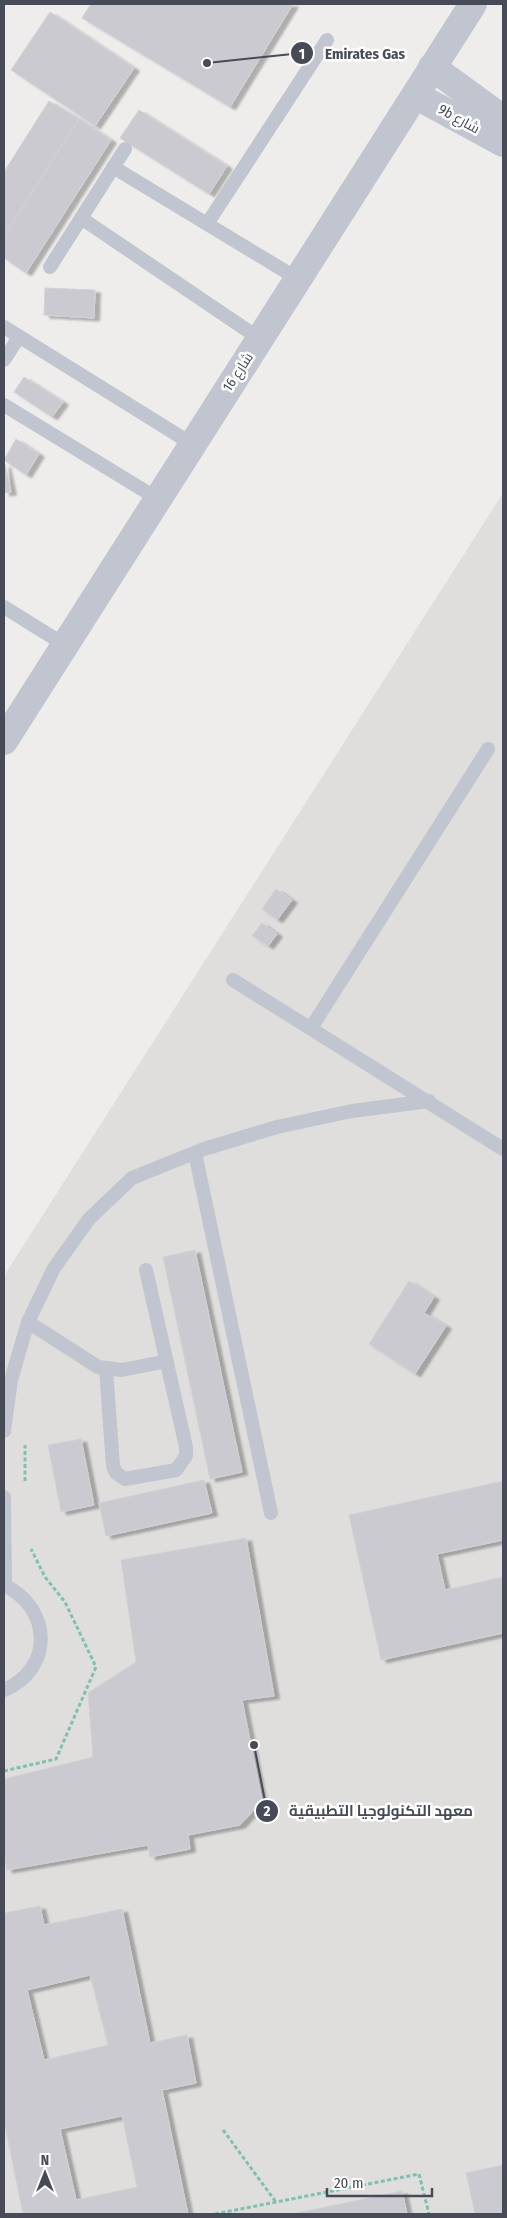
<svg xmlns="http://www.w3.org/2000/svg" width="507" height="2218" font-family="'Fira Sans Condensed',Cairo,sans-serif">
	<defs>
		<filter id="shadow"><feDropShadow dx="5.5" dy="3" stdDeviation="1" flood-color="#0004"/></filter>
	</defs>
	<rect width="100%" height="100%" fill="#efedec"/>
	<path fill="#dfdedd" d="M 503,493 L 503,2214 L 4,2214 L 4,1276 Z"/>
	<path fill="#cbcad0" stroke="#d1d1d7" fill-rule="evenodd" filter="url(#shadow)" d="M 91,4 L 293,4 L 230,107 L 82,18 Z
		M 50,12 L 134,68 L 95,126 L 11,70 Z
		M 49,101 L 79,119 L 4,236 L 4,172 Z
		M 139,110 L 227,166 L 209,194 L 120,138 Z
		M 79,119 L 111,140 L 26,273 L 4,258 L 4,236 Z
		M 45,288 L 95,290 L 94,318 L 44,315 Z
		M 24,377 L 63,402 L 52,417 L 14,392 Z
		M 16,439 L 39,454 L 26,475 L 4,460 Z
		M 5,464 L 11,492 L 4,493 L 4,465 Z
		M 276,889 L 292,900 L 277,920 L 262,909 Z
		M 262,923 L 277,934 L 268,946 L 252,936 Z
		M 195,1250 L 242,1472 L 210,1479 L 163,1257 Z
		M 409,1281 L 434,1297 L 424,1313 L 446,1326 L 415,1374 L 369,1344 Z
		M 81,1439 L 94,1505 L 61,1512 L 48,1445 Z
		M 204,1480 L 212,1513 L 106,1536 L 99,1503 Z
		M 503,1481 L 503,1540 L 437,1554 L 445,1590 L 503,1577 L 503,1633 L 381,1660 L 349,1515 Z
		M 246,1538 L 274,1696 L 242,1700 L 262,1801 L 240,1825 L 188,1835 L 190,1849 L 150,1857 L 148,1845 L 7,1870 L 4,1854 L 4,1779 L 93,1757 L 88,1693 L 136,1662 L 121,1560 Z
		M 40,1906 L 44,1925 L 122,1909 L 150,2043 L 187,2035 L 196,2083 L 162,2090 L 188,2214 L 23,2214 L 4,2121 L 4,1913 ZM 90,1975 L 108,2045 L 44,2060 L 27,1990 ZM 122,2116 L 137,2187 L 76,2200 L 60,2129 Z
		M 503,2165 L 503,2214 L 475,2214 L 466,2173 Z
		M 402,2191 L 407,2214 L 292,2214 Z"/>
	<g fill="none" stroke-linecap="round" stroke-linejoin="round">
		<path stroke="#7cc1b2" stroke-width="3" stroke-dasharray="4 2.5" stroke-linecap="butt" d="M 25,1481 L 25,1445
			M 4,1771 L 56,1759 L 96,1667 L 65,1602 L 45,1577 L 31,1549
			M 223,2130 L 276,2202
			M 215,2214 L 419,2174 L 429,2214"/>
		<path stroke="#c1c5d0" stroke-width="14" d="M 113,167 L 298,279
			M 81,218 L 260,339
			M 207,224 L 327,40
			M 50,267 L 125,149
			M 4,327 L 192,444
			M 4,360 L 19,337
			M 4,405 L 158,499
			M 4,607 L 65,645
			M 233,980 L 503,1149
			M 311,1028 L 488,749
			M 195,1153 L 271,1513
			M 28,1322 L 98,1367 L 122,1370 L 167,1361
			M 106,1369 L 113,1466 L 116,1473 L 125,1479 L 176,1470 L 186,1456 L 186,1447 L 146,1270
			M 4,1431 L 11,1380 L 28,1322 L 54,1268 L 89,1219 L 132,1178 L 204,1149 L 277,1127 L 352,1111 L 429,1101
			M 4,1497 L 5,1586
			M 4,1585 C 52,1608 54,1669 4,1690"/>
		<path stroke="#c1c5d0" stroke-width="28" d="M 432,67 L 503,119
			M 415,95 L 503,143
			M 4,741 L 473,4"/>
	</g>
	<g text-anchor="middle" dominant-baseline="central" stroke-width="5" stroke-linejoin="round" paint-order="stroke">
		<g font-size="14" fill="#474b57" stroke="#fff">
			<text transform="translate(459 119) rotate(29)">9b شارع</text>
			<text transform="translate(238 372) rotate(-57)">شارع 16</text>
		</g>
	</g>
	<path fill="none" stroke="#474b57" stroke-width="2" d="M207 63L302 53M254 1745L267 1811"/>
	<g fill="#474b57" stroke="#fff" stroke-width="2">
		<circle cx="207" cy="63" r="5"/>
		<circle cx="254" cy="1745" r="5"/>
		<circle cx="302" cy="53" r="12"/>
		<circle cx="267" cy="1811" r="12"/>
	</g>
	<g font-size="15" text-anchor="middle" font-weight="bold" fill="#fff">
		<text x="302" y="59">1</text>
		<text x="267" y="1816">2</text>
	</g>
	<g font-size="15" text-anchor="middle" font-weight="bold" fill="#474b57" stroke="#fff" stroke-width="5" stroke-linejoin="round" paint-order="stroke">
		<text x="365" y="59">Emirates Gas</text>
		<text x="381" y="1816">معهد التكنولوجيا التطبيقية</text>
	</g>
	<rect width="507" height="2218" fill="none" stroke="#474b57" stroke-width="10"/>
	<g transform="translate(45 2173)" stroke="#ffffff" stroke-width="4" paint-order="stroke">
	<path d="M0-4L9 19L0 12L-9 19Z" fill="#474b57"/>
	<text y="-8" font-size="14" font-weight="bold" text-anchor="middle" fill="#474b57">N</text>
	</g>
	<path d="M327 2188v8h105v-8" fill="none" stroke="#474b57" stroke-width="2.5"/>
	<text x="334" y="2188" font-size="15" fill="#474b57" stroke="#ffffff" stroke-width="4" paint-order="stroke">20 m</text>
</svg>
